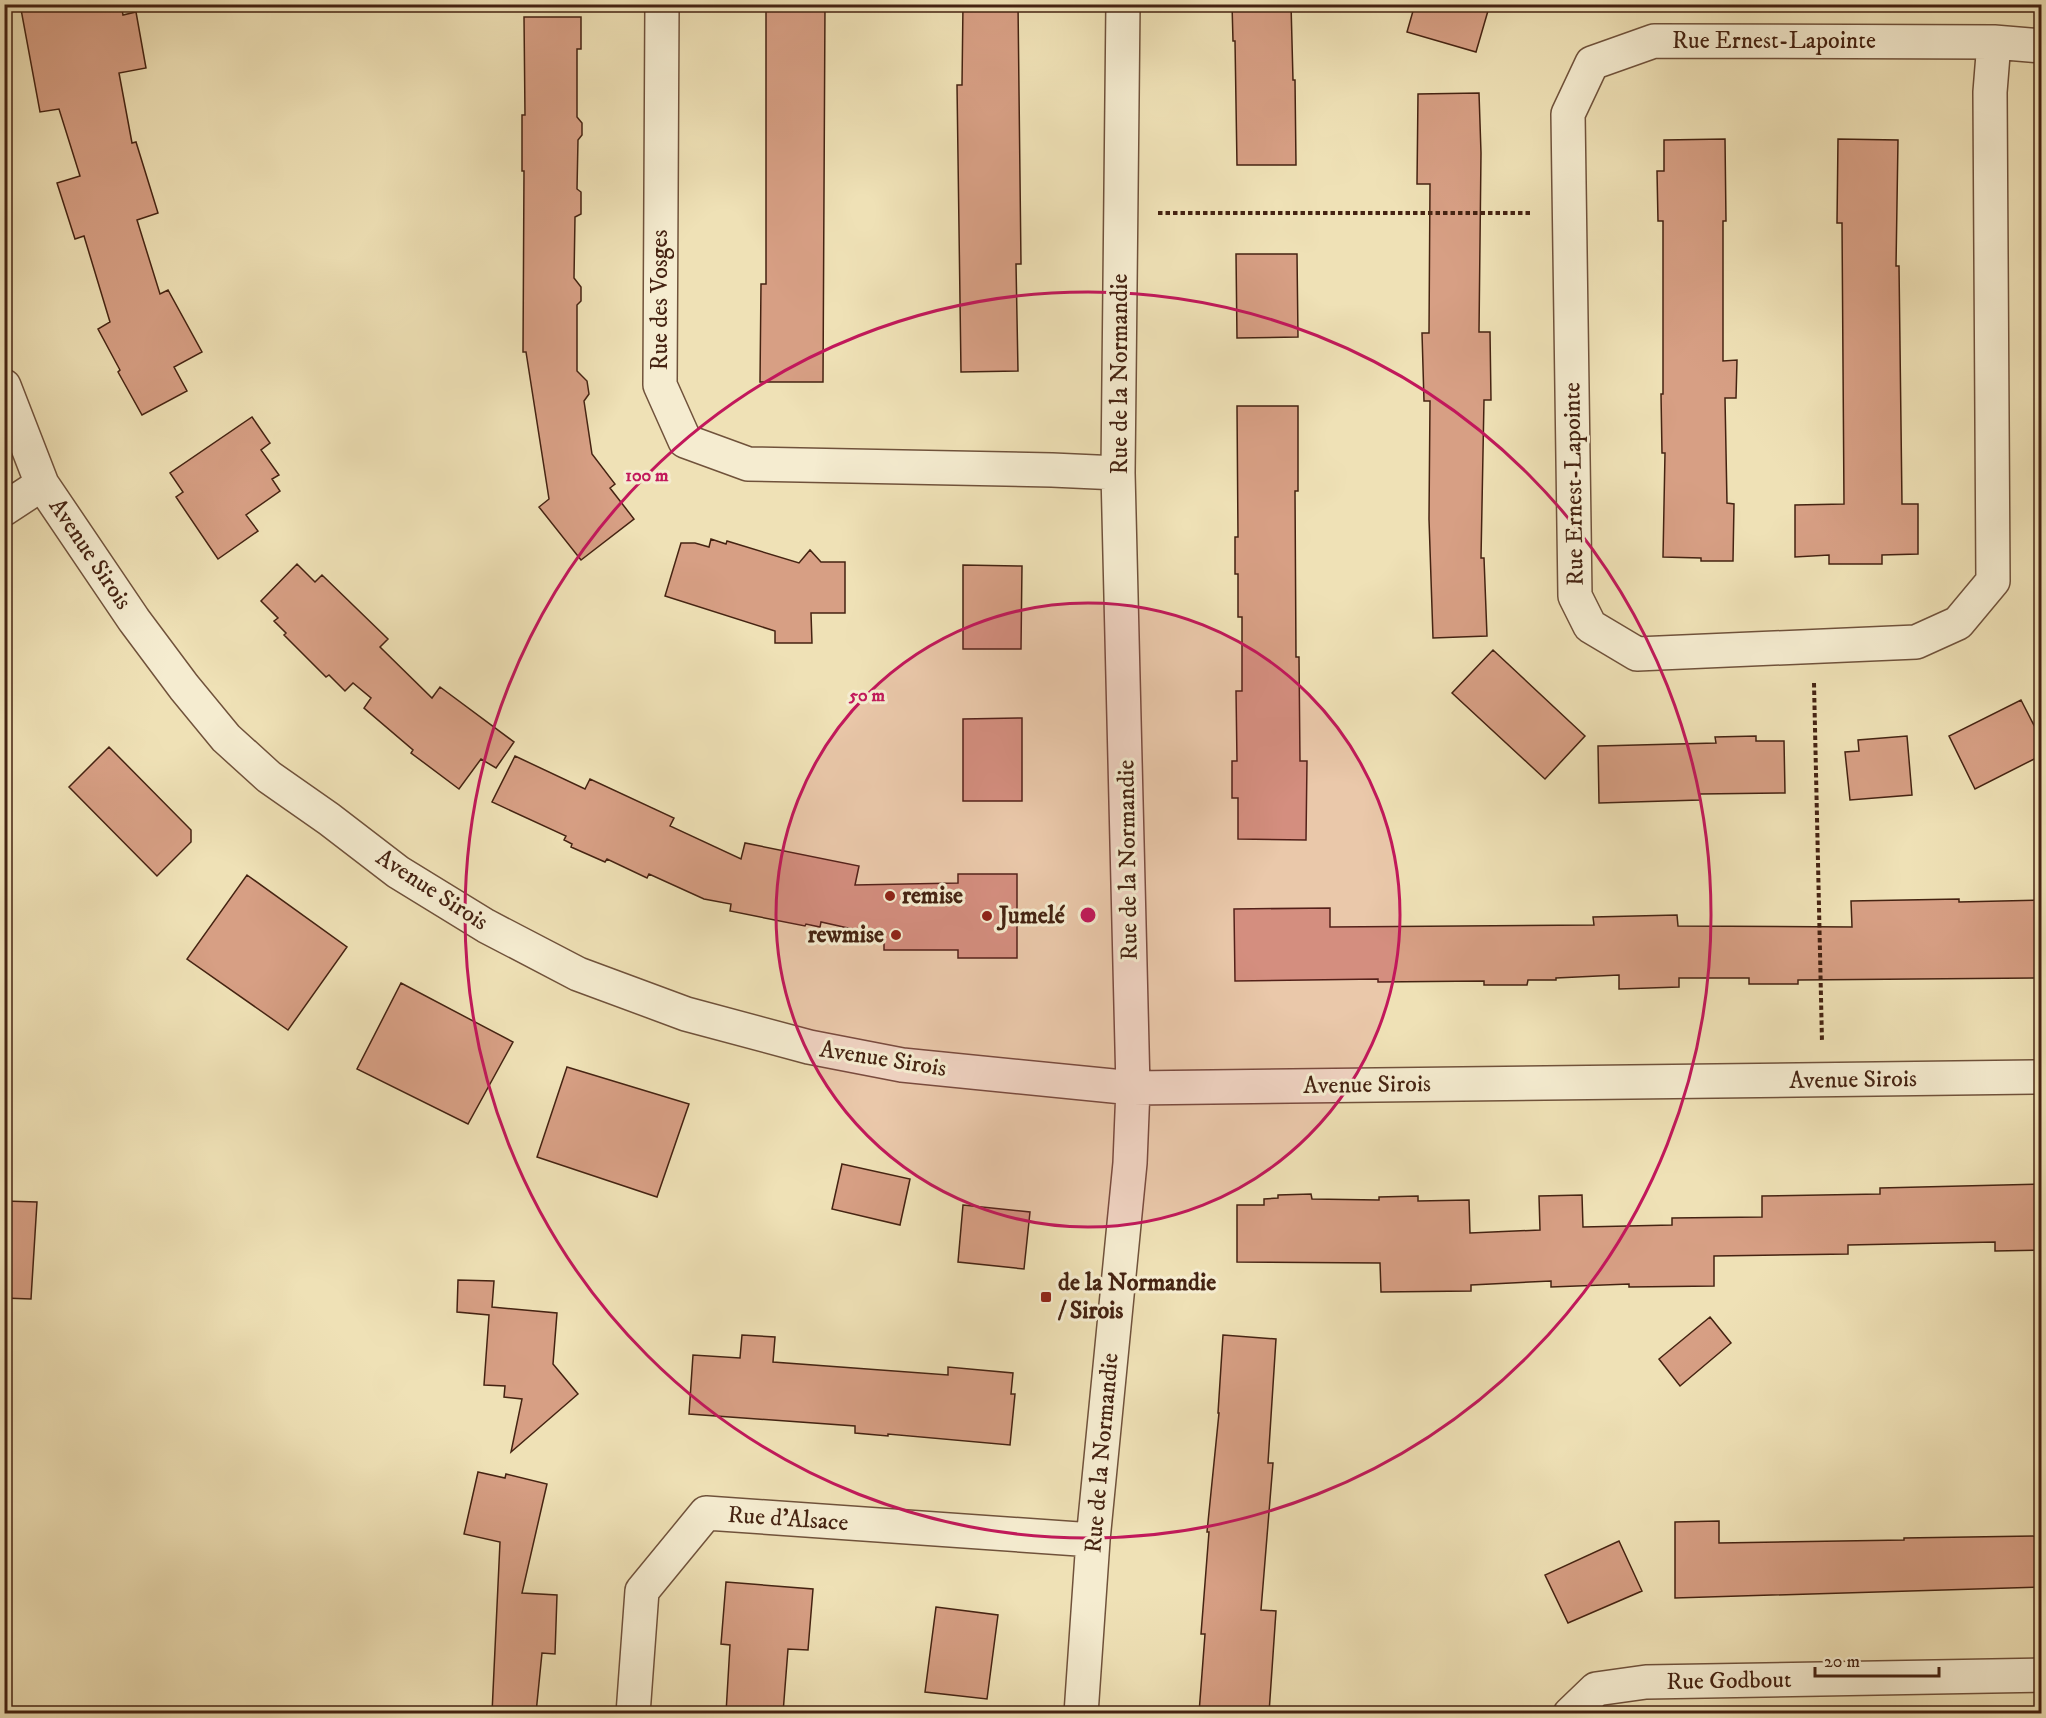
<svg xmlns="http://www.w3.org/2000/svg" width="2046" height="1718" font-family="'IM FELL DW Pica',serif">
	<rect width="100%" height="100%" fill="#efe1b6"/>
	<filter id="stains"><feTurbulence type="fractalNoise" baseFrequency=".00333" numOctaves="4"/><feColorMatrix values="0 0 0 0 .2 0 0 0 0 .09 0 0 0 0 .02 0 0 0 .5 -.17"/></filter>
	<radialGradient id="worn" r=".72"><stop offset=".6" stop-color="#630" stop-opacity="0"/><stop offset="1" stop-color="#630" stop-opacity=".3"/></radialGradient>
	<path fill="#d79f84" stroke="#452312" stroke-width="1.5" d="M 20,4 L 121,4 L 123,15 L 136,12 L 146,68 L 119,73 L 132,143 L 136,142 L 158,213 L 137,220 L 160,294 L 168,290 L 202,352 L 174,367 L 187,391 L 142,415 L 118,372 L 120,370 L 98,329 L 110,322 L 84,236 L 75,239 L 57,183 L 80,176 L 59,109 L 40,112 Z
		M 766,4 L 825,4 L 823,382 L 760,382 L 761,284 L 766,284 Z
		M 963,4 L 1018,4 L 1021,264 L 1016,264 L 1018,371 L 961,372 L 957,85 L 962,85 Z
		M 1232,4 L 1291,4 L 1293,80 L 1295,80 L 1296,165 L 1237,165 L 1235,41 L 1233,41 Z
		M 1415,4 L 1490,4 L 1476,52 L 1407,32 Z
		M 524,17 L 581,17 L 581,49 L 577,49 L 577,117 L 582,123 L 582,135 L 578,140 L 577,189 L 581,192 L 581,214 L 575,217 L 574,278 L 581,287 L 581,301 L 577,305 L 577,371 L 587,381 L 589,394 L 584,401 L 592,454 L 615,484 L 610,488 L 634,519 L 581,560 L 539,507 L 549,499 L 526,352 L 523,352 L 524,171 L 522,171 L 522,115 L 525,115 Z
		M 1479,93 L 1481,153 L 1479,332 L 1490,332 L 1491,400 L 1484,400 L 1481,558 L 1484,558 L 1487,636 L 1433,638 L 1429,519 L 1430,401 L 1424,401 L 1422,333 L 1429,333 L 1430,184 L 1417,184 L 1418,94 Z
		M 1725,139 L 1726,221 L 1723,221 L 1723,361 L 1737,360 L 1736,398 L 1725,398 L 1727,503 L 1734,504 L 1733,561 L 1701,561 L 1701,558 L 1663,557 L 1665,453 L 1662,453 L 1661,394 L 1663,394 L 1663,221 L 1658,221 L 1657,171 L 1664,171 L 1664,140 Z
		M 1838,139 L 1898,140 L 1896,266 L 1899,266 L 1902,504 L 1918,504 L 1918,554 L 1882,555 L 1882,564 L 1829,564 L 1829,555 L 1795,557 L 1795,505 L 1844,504 L 1842,223 L 1837,223 Z
		M 1236,254 L 1297,254 L 1298,337 L 1237,338 Z
		M 1237,406 L 1298,406 L 1298,491 L 1295,491 L 1296,657 L 1299,657 L 1300,761 L 1307,761 L 1306,840 L 1238,839 L 1238,798 L 1232,798 L 1232,761 L 1237,761 L 1236,691 L 1242,691 L 1242,617 L 1238,617 L 1238,574 L 1235,574 L 1235,537 L 1238,537 Z
		M 252,417 L 270,443 L 261,450 L 279,475 L 272,479 L 280,491 L 246,515 L 258,531 L 218,559 L 176,497 L 183,492 L 170,473 Z
		M 711,539 L 726,544 L 727,541 L 799,563 L 810,550 L 821,562 L 845,562 L 845,613 L 811,613 L 812,643 L 775,643 L 775,631 L 665,596 L 681,543 L 695,543 L 709,547 Z
		M 297,564 L 315,582 L 322,575 L 388,639 L 380,647 L 432,698 L 440,687 L 514,742 L 496,768 L 481,759 L 459,789 L 411,753 L 413,750 L 364,708 L 371,698 L 353,683 L 345,691 L 329,675 L 326,677 L 284,635 L 286,633 L 274,621 L 278,618 L 261,601 Z
		M 963,565 L 1022,566 L 1021,649 L 963,649 Z
		M 1493,650 L 1585,736 L 1545,779 L 1452,693 Z
		M 2021,700 L 2042,741 L 2042,755 L 1975,789 L 1949,736 Z
		M 1022,718 L 1022,801 L 963,801 L 963,719 Z
		M 1756,736 L 1756,741 L 1784,741 L 1785,793 L 1700,794 L 1700,800 L 1599,803 L 1598,746 L 1716,743 L 1715,737 Z
		M 1907,736 L 1912,795 L 1850,800 L 1845,752 L 1859,751 L 1858,740 Z
		M 109,747 L 191,830 L 191,842 L 157,876 L 69,787 Z
		M 515,756 L 585,789 L 590,779 L 674,818 L 670,826 L 741,859 L 745,843 L 859,866 L 855,885 L 958,883 L 958,874 L 1017,874 L 1017,958 L 958,958 L 958,950 L 884,950 L 884,936 L 821,922 L 820,927 L 806,924 L 805,926 L 730,911 L 731,904 L 704,899 L 649,874 L 647,878 L 607,859 L 605,862 L 571,847 L 572,844 L 564,840 L 566,836 L 492,802 Z
		M 247,875 L 347,947 L 288,1030 L 187,959 Z
		M 1959,899 L 1959,902 L 2042,900 L 2042,978 L 1798,980 L 1798,984 L 1749,984 L 1749,978 L 1679,978 L 1679,987 L 1619,989 L 1619,975 L 1556,978 L 1556,980 L 1528,980 L 1527,985 L 1484,985 L 1484,981 L 1378,982 L 1378,979 L 1235,981 L 1234,909 L 1330,908 L 1330,927 L 1594,925 L 1593,917 L 1677,915 L 1678,926 L 1852,927 L 1851,901 Z
		M 401,983 L 513,1042 L 468,1124 L 357,1069 Z
		M 567,1067 L 689,1104 L 657,1197 L 537,1157 Z
		M 842,1164 L 910,1179 L 900,1225 L 832,1209 Z
		M 2042,1184 L 2042,1250 L 1995,1251 L 1995,1242 L 1848,1245 L 1848,1254 L 1714,1256 L 1714,1286 L 1629,1287 L 1629,1284 L 1551,1287 L 1551,1281 L 1471,1285 L 1471,1291 L 1381,1292 L 1380,1263 L 1237,1262 L 1237,1205 L 1264,1205 L 1264,1199 L 1278,1198 L 1278,1195 L 1311,1194 L 1312,1199 L 1379,1200 L 1379,1197 L 1418,1196 L 1418,1201 L 1469,1200 L 1470,1233 L 1540,1230 L 1539,1196 L 1582,1195 L 1583,1227 L 1672,1225 L 1672,1218 L 1762,1217 L 1762,1196 L 1880,1194 L 1880,1188 Z
		M 4,1201 L 37,1202 L 31,1299 L 4,1298 Z
		M 963,1205 L 1030,1212 L 1024,1269 L 958,1262 Z
		M 458,1280 L 494,1281 L 492,1307 L 557,1313 L 553,1364 L 578,1394 L 511,1452 L 522,1399 L 504,1397 L 505,1386 L 484,1385 L 489,1315 L 457,1312 Z
		M 1710,1317 L 1731,1343 L 1680,1386 L 1659,1359 Z
		M 742,1335 L 775,1337 L 773,1362 L 948,1375 L 948,1367 L 1013,1373 L 1011,1394 L 1015,1394 L 1010,1445 L 888,1434 L 888,1436 L 855,1433 L 855,1426 L 689,1414 L 693,1355 L 740,1358 Z
		M 1223,1335 L 1276,1339 L 1268,1463 L 1273,1463 L 1261,1610 L 1276,1611 L 1269,1713 L 1199,1713 L 1205,1634 L 1201,1634 L 1209,1532 L 1207,1532 L 1219,1413 L 1218,1413 Z
		M 478,1472 L 505,1478 L 506,1474 L 547,1484 L 522,1593 L 557,1595 L 555,1654 L 542,1653 L 536,1713 L 492,1713 L 500,1542 L 464,1534 Z
		M 1719,1521 L 1719,1543 L 1904,1540 L 1904,1538 L 2042,1536 L 2042,1587 L 1675,1598 L 1675,1522 Z
		M 1619,1541 L 1642,1591 L 1568,1623 L 1545,1575 Z
		M 726,1582 L 813,1589 L 808,1650 L 788,1649 L 783,1713 L 726,1713 L 730,1645 L 721,1644 Z
		M 936,1607 L 998,1615 L 987,1699 L 925,1692 Z"/>
	<g fill="none" stroke-linecap="round" stroke-linejoin="round">
		<g stroke="#70523b" stroke-width="36">
			<path id="street" d="M 662,4 L 660,385 L 685,441 L 748,464 L 1052,470 L 1118,473
				M 1994,42 L 1990,92 L 1993,581 L 1958,623 L 1916,642 L 1637,654 L 1590,626 L 1575,596 L 1568,114 L 1592,63 L 1654,41 L 1994,42 L 2042,46
				M 4,386 L 42,484 L 134,620 L 184,687 L 226,738 L 269,777 L 329,819 L 398,872 L 486,926 L 578,974 L 686,1014 L 809,1047 L 902,1065 L 1133,1088 L 2042,1077
				M 4,509 L 42,484
				M 633,1714 L 642,1591 L 706,1513 L 1093,1540
				M 1081,1714 L 1093,1540 L 1130,1163 L 1133,1088 L 1118,473 L 1123,4
				M 1570,1714 L 1596,1689 L 1646,1682 L 2042,1675"/>
		</g>
		<path stroke="#452312" stroke-width="4" stroke-dasharray="4.5 3" stroke-linecap="butt" d="M 1158,213 L 1531,213
			M 1814,683 L 1822,1042"/>
		<use href="#street" stroke="#f5ecd0" stroke-width="33"/>
	</g>
	<circle cx="1088" cy="915" r="312" fill="#c2185b" fill-opacity=".12"/>
	<g fill="none" stroke="#c2185b" stroke-width="3">
		<circle cx="1088" cy="915" r="312"/>
		<circle cx="1088" cy="915" r="623"/>
	</g>
	<g fill="#8f2418" stroke="#f5ecd0" stroke-width="2">
		<circle cx="890" cy="896" r="6"/>
		<circle cx="987" cy="916" r="6"/>
		<circle cx="896" cy="935" r="6"/>
		<rect x="1040" y="1291" width="12" height="12" rx="3"/>
	</g>
	<g text-anchor="middle" dominant-baseline="central" stroke-width="6" stroke-linejoin="round" paint-order="stroke">
		<g font-size="24" fill="#452312" stroke="#f5ecd0">
			<text x="1774" y="41">Rue Ernest-Lapointe</text>
			<text transform="translate(660 300) rotate(-90)">Rue des Vosges</text>
			<text transform="translate(1120 374) rotate(-90)">Rue de la Normandie</text>
			<text transform="translate(1574 484) rotate(-91)">Rue Ernest-Lapointe</text>
			<text transform="translate(90 554) rotate(56)">Avenue Sirois</text>
			<text transform="translate(1128 860) rotate(-91)">Rue de la Normandie</text>
			<text transform="translate(432 890) rotate(33)">Avenue Sirois</text>
			<text transform="translate(883 1059) rotate(9)">Avenue Sirois</text>
			<text transform="translate(1853 1080) rotate(-1)">Avenue Sirois</text>
			<text transform="translate(1367 1085) rotate(-1)">Avenue Sirois</text>
			<text transform="translate(1102 1453) rotate(-85)">Rue de la Normandie</text>
			<text transform="translate(788 1519) rotate(4)">Rue d'Alsace</text>
			<text transform="translate(1729 1681) rotate(-1)">Rue Godbout</text>
		</g>
		<g font-size="24" font-weight="bold" fill="#452312" stroke="#f5ecd0" text-anchor="start">
			<text x="902" y="896">remise</text>
			<text x="999" y="916">Jumelé</text>
			<text x="884" y="935" text-anchor="end">rewmise</text>
			<text x="1058" y="1283">de la Normandie<tspan x="1058" dy="28">/ Sirois</tspan></text>
		</g>
	</g>
	<circle cx="1088" cy="915" r="9" fill="#c2185b" stroke="#f5ecd0" stroke-width="3"/>
	<g font-size="18" text-anchor="middle" font-weight="bold" fill="#c2185b" stroke="#f5ecd0" stroke-width="6" stroke-linejoin="round" paint-order="stroke">
		<text x="647" y="481">100 m</text>
		<text x="867" y="701">50 m</text>
	</g>
	<rect width="2046" height="1718" fill="none" stroke="#efe1b6" stroke-width="24"/>
	<rect x="6" y="6" width="2034" height="1706" fill="none" stroke="#452312" stroke-width="3"/>
	<rect x="12" y="12" width="2022" height="1694" fill="none" stroke="#452312" stroke-width="1.5"/>
	<path d="M1815 1667v9h124v-9" fill="none" stroke="#452312" stroke-width="3"/>
	<text x="1824" y="1667" font-size="18" fill="#452312" stroke="#f5ecd0" stroke-width="4.5" paint-order="stroke">20 m</text>
	<rect width="100%" height="100%" filter="url(#stains)"/>
	<rect width="100%" height="100%" fill="url(#worn)"/>
</svg>
